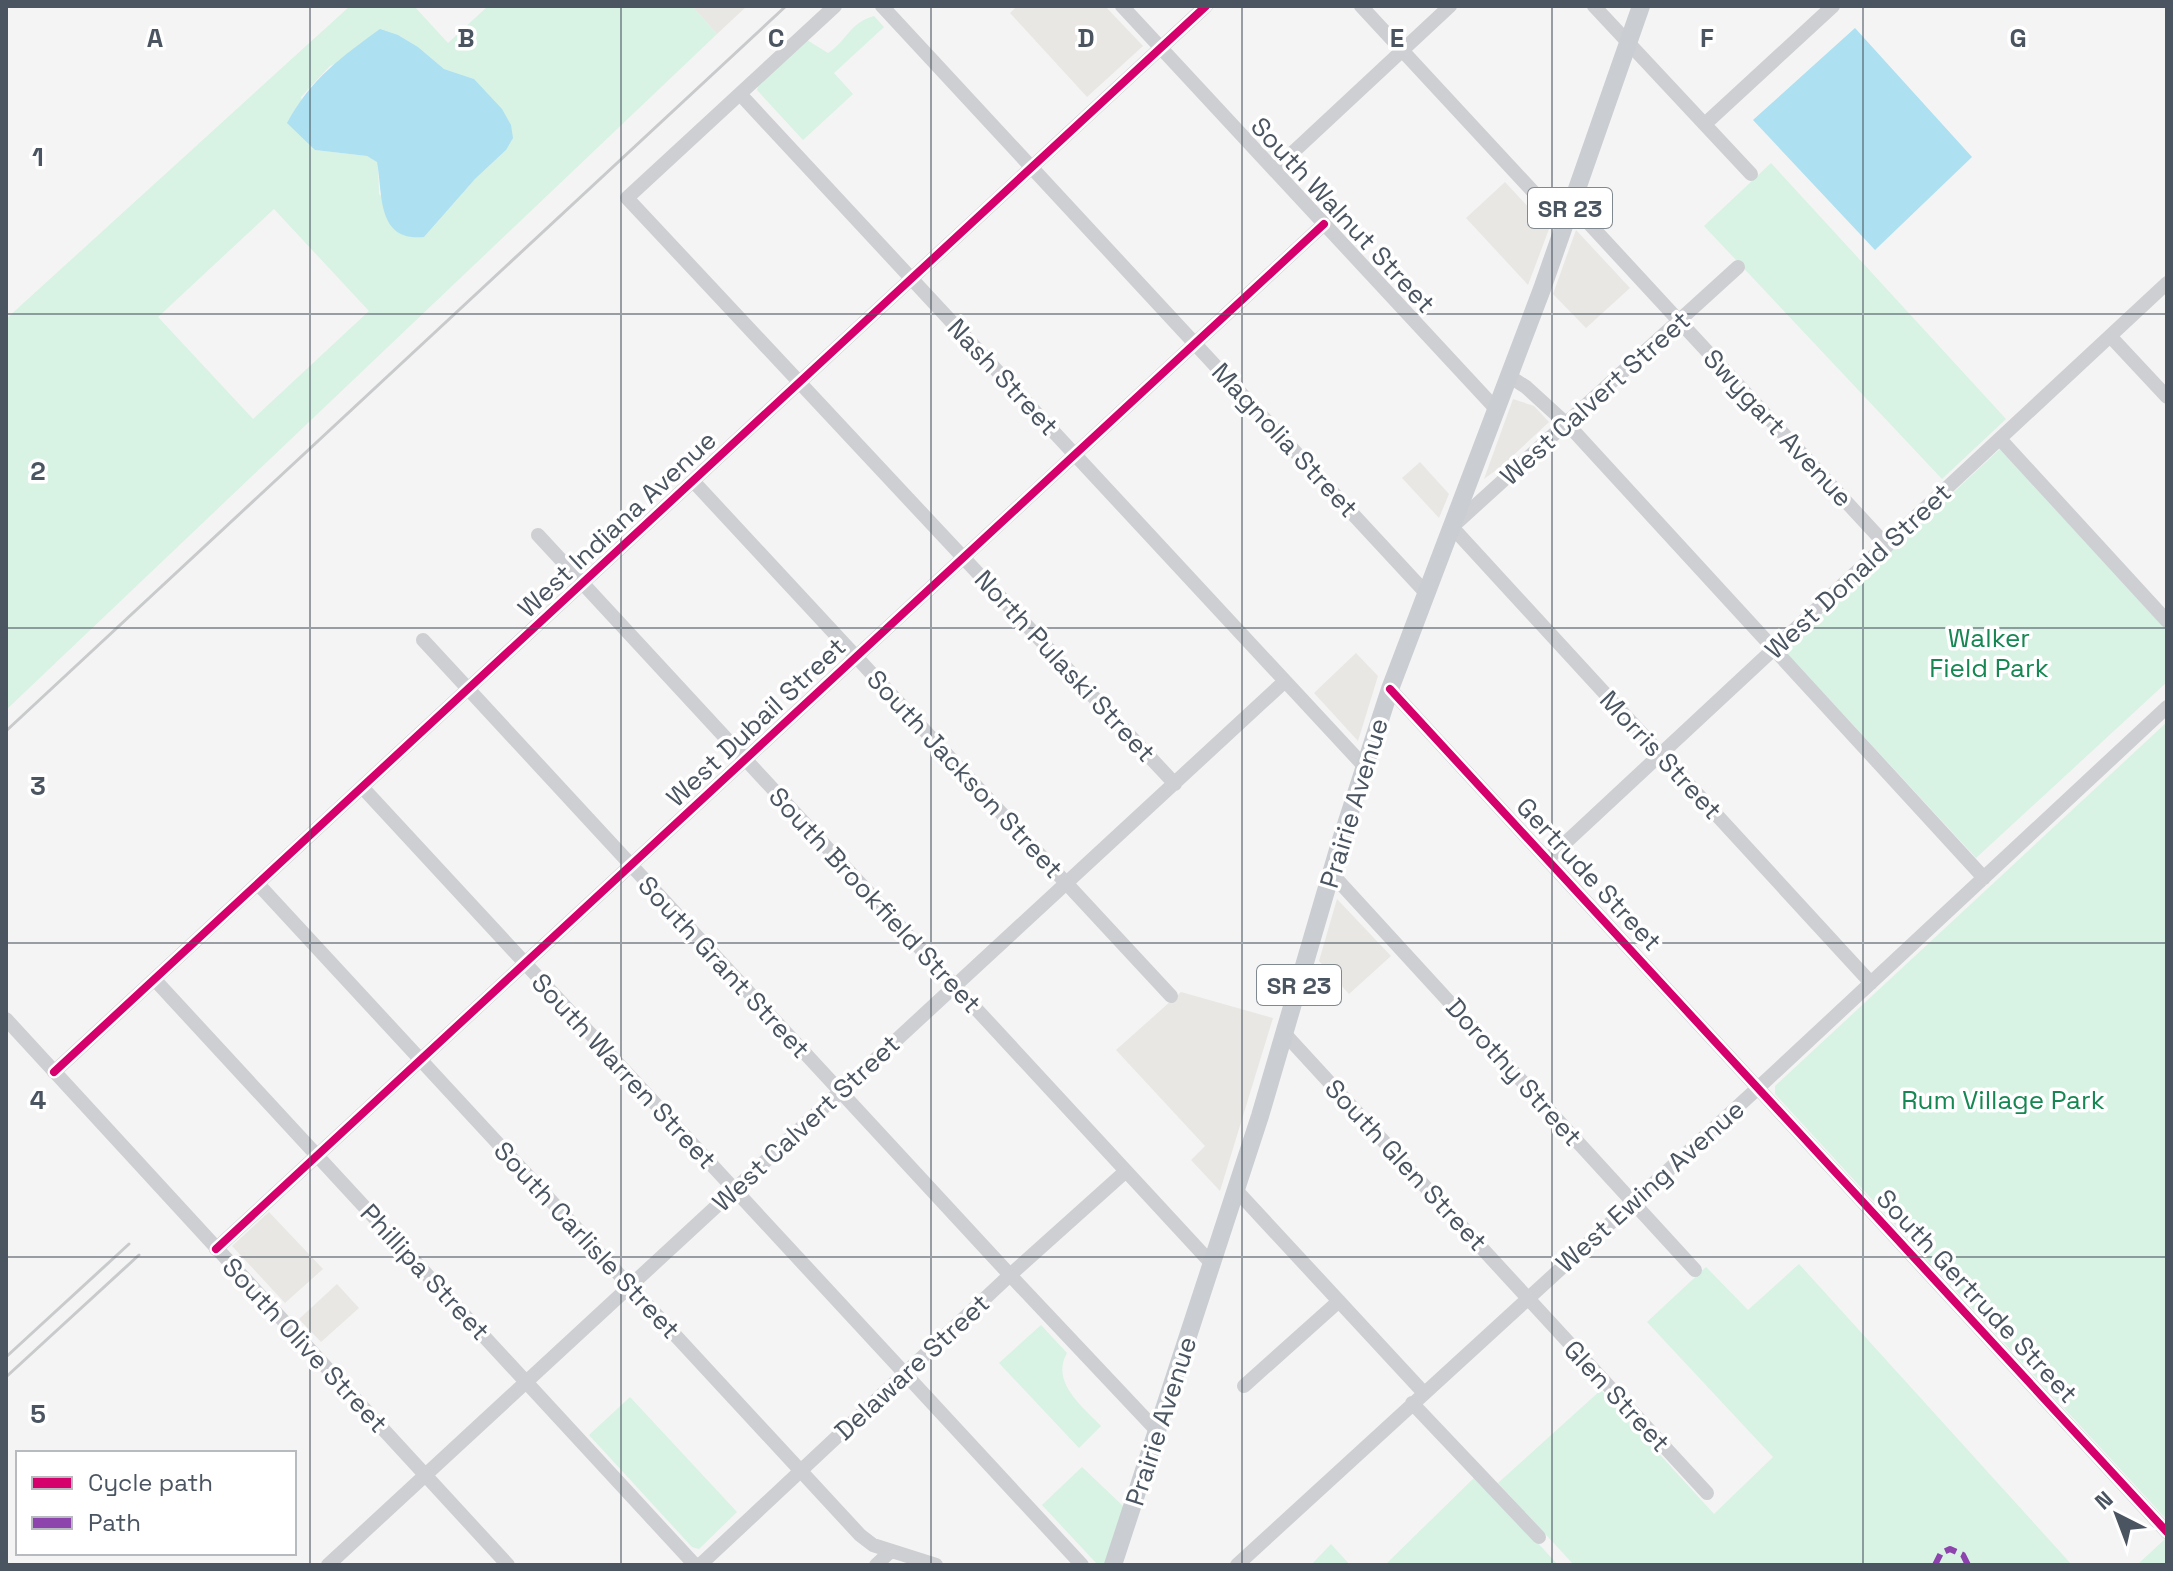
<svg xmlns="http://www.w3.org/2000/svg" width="2173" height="1571" font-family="'Space Grotesk',sans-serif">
	<rect width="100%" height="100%" fill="#f4f4f4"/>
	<path fill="#e8e7e3" d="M 692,6 L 747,6 L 717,34 Z
		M 1017,6 L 1105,6 L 1143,46 L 1087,97 L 1010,13 Z
		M 1505,182 L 1549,229 L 1528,285 L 1466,218 Z
		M 1576,230 L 1630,288 L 1586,328 L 1553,294 Z
		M 1513,399 L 1534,406 L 1549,422 L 1503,465 L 1484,479 Z
		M 1420,462 L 1449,494 L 1439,518 L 1402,478 Z
		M 1356,653 L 1378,676 L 1358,741 L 1314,693 Z
		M 1337,899 L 1391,956 L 1349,994 L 1319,961 Z
		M 1181,992 L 1273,1018 L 1220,1191 L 1191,1160 L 1205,1146 L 1116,1050 Z
		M 269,1212 L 323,1269 L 285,1303 L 232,1246 Z
		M 337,1284 L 359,1308 L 321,1342 L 299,1319 Z"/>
	<path fill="#d8f2e4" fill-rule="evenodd" d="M 350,6 L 414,6 L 448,43 L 488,6 L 692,6 L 717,34 L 6,710 L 6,319 ZM 398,35 L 418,47 L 444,69 L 474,79 L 506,150 L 475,179 L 424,237 L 379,194 L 378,162 L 367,156 L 315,150 L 301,97 L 330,66 ZM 274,209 L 369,311 L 253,419 L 158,317 Z
		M 874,16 L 884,27 L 834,73 L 853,94 L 803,140 L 757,90 L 758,86 L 807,40 L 828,53 C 847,41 849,23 874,16 Z
		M 1771,163 L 2006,419 L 1942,479 L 1704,226 Z
		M 2000,449 L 2167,631 L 2167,682 L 1976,858 L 1784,650 Z
		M 2167,722 L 2167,1520 L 1775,1094 L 1775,1086 Z
		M 1799,1264 L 2072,1565 L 1574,1565 L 1498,1483 L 1601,1390 L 1714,1514 L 1773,1457 L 1647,1322 L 1706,1267 L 1748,1310 Z
		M 1041,1325 L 1067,1353 C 1050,1382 1083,1407 1101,1426 L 1079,1448 L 999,1363 Z
		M 630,1397 L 737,1512 L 699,1549 L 692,1547 L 589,1435 Z
		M 1082,1467 L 1124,1507 L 1106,1565 L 1098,1565 L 1042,1505 Z
		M 1476,1476 L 1558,1565 L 1385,1565 Z
		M 2165,1539 L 2167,1565 L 2137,1565 Z
		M 1331,1544 L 1350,1565 L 1311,1565 Z"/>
	<path fill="#ade0f0" d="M 1855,28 L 1972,157 L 1875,250 L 1753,120 Z
		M 380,29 L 398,35 L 418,47 L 444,69 L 474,79 L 502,109 L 511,125 L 513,138 L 506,150 L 475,179 L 424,237 C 376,242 383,193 377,162 L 367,156 L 315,150 L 287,123 C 311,79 340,58 380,29 Z"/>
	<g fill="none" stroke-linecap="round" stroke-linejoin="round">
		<path stroke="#cecfd2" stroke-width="14" d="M 835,6 L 627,198 L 1175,784
			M 882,6 L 1426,593
			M 1122,6 L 1496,409
			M 1361,6 L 1564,225
			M 1594,6 L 1751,174
			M 740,94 L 1364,766
			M 1705,124 L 1833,6
			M 1274,170 L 1450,6
			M 1571,204 L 1887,546
			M 1738,267 L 1452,527 L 1871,983
			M 2110,336 L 2167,397
			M 1509,376 L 1526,387 L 1571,428 L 1984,878
			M 2000,439 L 2167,621
			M 693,481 L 1171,996
			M 538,535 L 1212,1264
			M 423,640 L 1010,1275 L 1158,1432
			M 1390,689 L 2167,1532
			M 362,787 L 1082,1565
			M 1548,859 L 2167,283
			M 1332,874 L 1695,1270
			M 258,884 L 860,1535 L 873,1545 L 936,1565
			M 155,980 L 695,1565
			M 6,1019 L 508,1565
			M 1284,1033 L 1707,1493
			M 54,1072 L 1206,6
			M 1236,1190 L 1424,1393
			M 216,1249 L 1324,224
			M 1244,1386 L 1339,1301
			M 1412,1403 L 1539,1537
			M 328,1565 L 1285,681
			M 700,1565 L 1010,1275 L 1126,1171
			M 876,1565 L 891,1551
			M 1237,1565 L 1758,1088 L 2167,707"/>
		<path stroke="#cacdd1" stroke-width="18" d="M 1113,1565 L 1260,1116 L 1340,843 L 1390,689 L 1542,289 L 1641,6"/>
		<path stroke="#c9cacc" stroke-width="3" d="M 6,731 L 786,6
			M 6,1357 L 129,1244
			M 6,1377 L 139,1255"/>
		<path stroke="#8e44ad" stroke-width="6" stroke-dasharray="12 6" stroke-linecap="butt" d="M 1935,1565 L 1941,1553 L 1950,1549 L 1963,1555 L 1968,1565"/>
		<g stroke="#fff" stroke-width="13">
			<path id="cycleway" d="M 1390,689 L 2167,1532
				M 54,1072 L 1206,6
				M 216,1249 L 1324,224"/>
		</g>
		<use href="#cycleway" stroke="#d6006c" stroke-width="8"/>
	</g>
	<path fill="none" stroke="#4a5561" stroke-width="2" stroke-opacity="0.55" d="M 310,6 L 310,1565M 621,6 L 621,1565M 931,6 L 931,1565M 1242,6 L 1242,1565M 1552,6 L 1552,1565M 1863,6 L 1863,1565M 6,314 L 2167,314M 6,628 L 2167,628M 6,943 L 2167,943M 6,1257 L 2167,1257"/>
	<g text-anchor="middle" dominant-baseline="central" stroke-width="7" stroke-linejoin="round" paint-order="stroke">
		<g fill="#fff" stroke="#808890" stroke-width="2">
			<rect x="1528" y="188" width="84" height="40" rx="6"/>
			<rect x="1257" y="965" width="84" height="40" rx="6"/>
		</g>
		<g font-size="24" font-weight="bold" fill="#4a5561">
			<text x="1570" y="208">SR 23</text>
			<text x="1299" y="985">SR 23</text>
		</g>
		<g font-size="26" fill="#4a5561" stroke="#fff">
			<text transform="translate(1343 215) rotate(47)">South Walnut Street</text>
			<text transform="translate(1003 377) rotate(47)">Nash Street</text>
			<text transform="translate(1595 398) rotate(-42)">West Calvert Street</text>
			<text transform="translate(1778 428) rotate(47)">Swygart Avenue</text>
			<text transform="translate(1285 440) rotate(47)">Magnolia Street</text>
			<text transform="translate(617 524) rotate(-43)">West Indiana Avenue</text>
			<text transform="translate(1858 571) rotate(-43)">West Donald Street</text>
			<text transform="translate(1065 666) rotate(47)">North Pulaski Street</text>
			<text transform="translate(756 722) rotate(-43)">West Dubail Street</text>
			<text transform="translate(1661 755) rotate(47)">Morris Street</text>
			<text transform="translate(965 774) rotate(47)">South Jackson Street</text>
			<text transform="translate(1354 803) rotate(-73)">Prairie Avenue</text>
			<text transform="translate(1589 874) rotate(47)">Gertrude Street</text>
			<text transform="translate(875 900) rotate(47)">South Brookfield Street</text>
			<text transform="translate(724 967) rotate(47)">South Grant Street</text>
			<text transform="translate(624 1071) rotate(47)">South Warren Street</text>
			<text transform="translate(1514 1072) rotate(48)">Dorothy Street</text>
			<text transform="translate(806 1123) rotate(-43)">West Calvert Street</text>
			<text transform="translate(1406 1165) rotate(47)">South Glen Street</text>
			<text transform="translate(1650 1186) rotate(-42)">West Ewing Avenue</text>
			<text transform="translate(587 1240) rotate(47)">South Carlisle Street</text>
			<text transform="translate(425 1272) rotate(47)">Phillipa Street</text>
			<text transform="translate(1977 1296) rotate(47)">South Gertrude Street</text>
			<text transform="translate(305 1345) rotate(47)">South Olive Street</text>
			<text transform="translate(912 1367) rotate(-43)">Delaware Street</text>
			<text transform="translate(1617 1396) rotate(47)">Glen Street</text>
			<text transform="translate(1161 1421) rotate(-72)">Prairie Avenue</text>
		</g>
		<g font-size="26" fill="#168753" stroke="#fff">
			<text x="1989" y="638">Walker<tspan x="1989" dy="30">Field Park</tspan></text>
			<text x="2003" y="1100">Rum Village Park</text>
		</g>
	</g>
	<g font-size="26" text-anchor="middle" font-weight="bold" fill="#4a5561" stroke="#fff" stroke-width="7" stroke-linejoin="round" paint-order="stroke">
		<text x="155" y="47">A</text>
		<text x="466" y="47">B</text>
		<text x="776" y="47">C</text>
		<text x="1086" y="47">D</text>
		<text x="1397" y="47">E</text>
		<text x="1707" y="47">F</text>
		<text x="2018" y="47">G</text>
		<text x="38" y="166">1</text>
		<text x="38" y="480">2</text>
		<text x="38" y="795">3</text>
		<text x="38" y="1109">4</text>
		<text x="38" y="1423">5</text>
	</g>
	<rect width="2173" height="1571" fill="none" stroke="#4a5561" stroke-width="16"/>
	<rect x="16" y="1451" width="280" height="104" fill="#ffffff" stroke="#b7bbc0" stroke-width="2"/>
	<rect x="32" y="1477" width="40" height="12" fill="#d6006c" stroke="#b7bbc0" stroke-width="2"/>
	<text x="88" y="1491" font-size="24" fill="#4a5561">Cycle path</text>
	<rect x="32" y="1517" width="40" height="12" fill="#8e44ad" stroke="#b7bbc0" stroke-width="2"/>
	<text x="88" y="1531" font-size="24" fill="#4a5561">Path</text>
	<g transform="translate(2117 1515) rotate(318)" stroke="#ffffff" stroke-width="6" paint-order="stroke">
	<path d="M0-6L14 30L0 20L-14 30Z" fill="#4a5561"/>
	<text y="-12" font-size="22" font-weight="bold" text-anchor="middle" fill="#4a5561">N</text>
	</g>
</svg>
